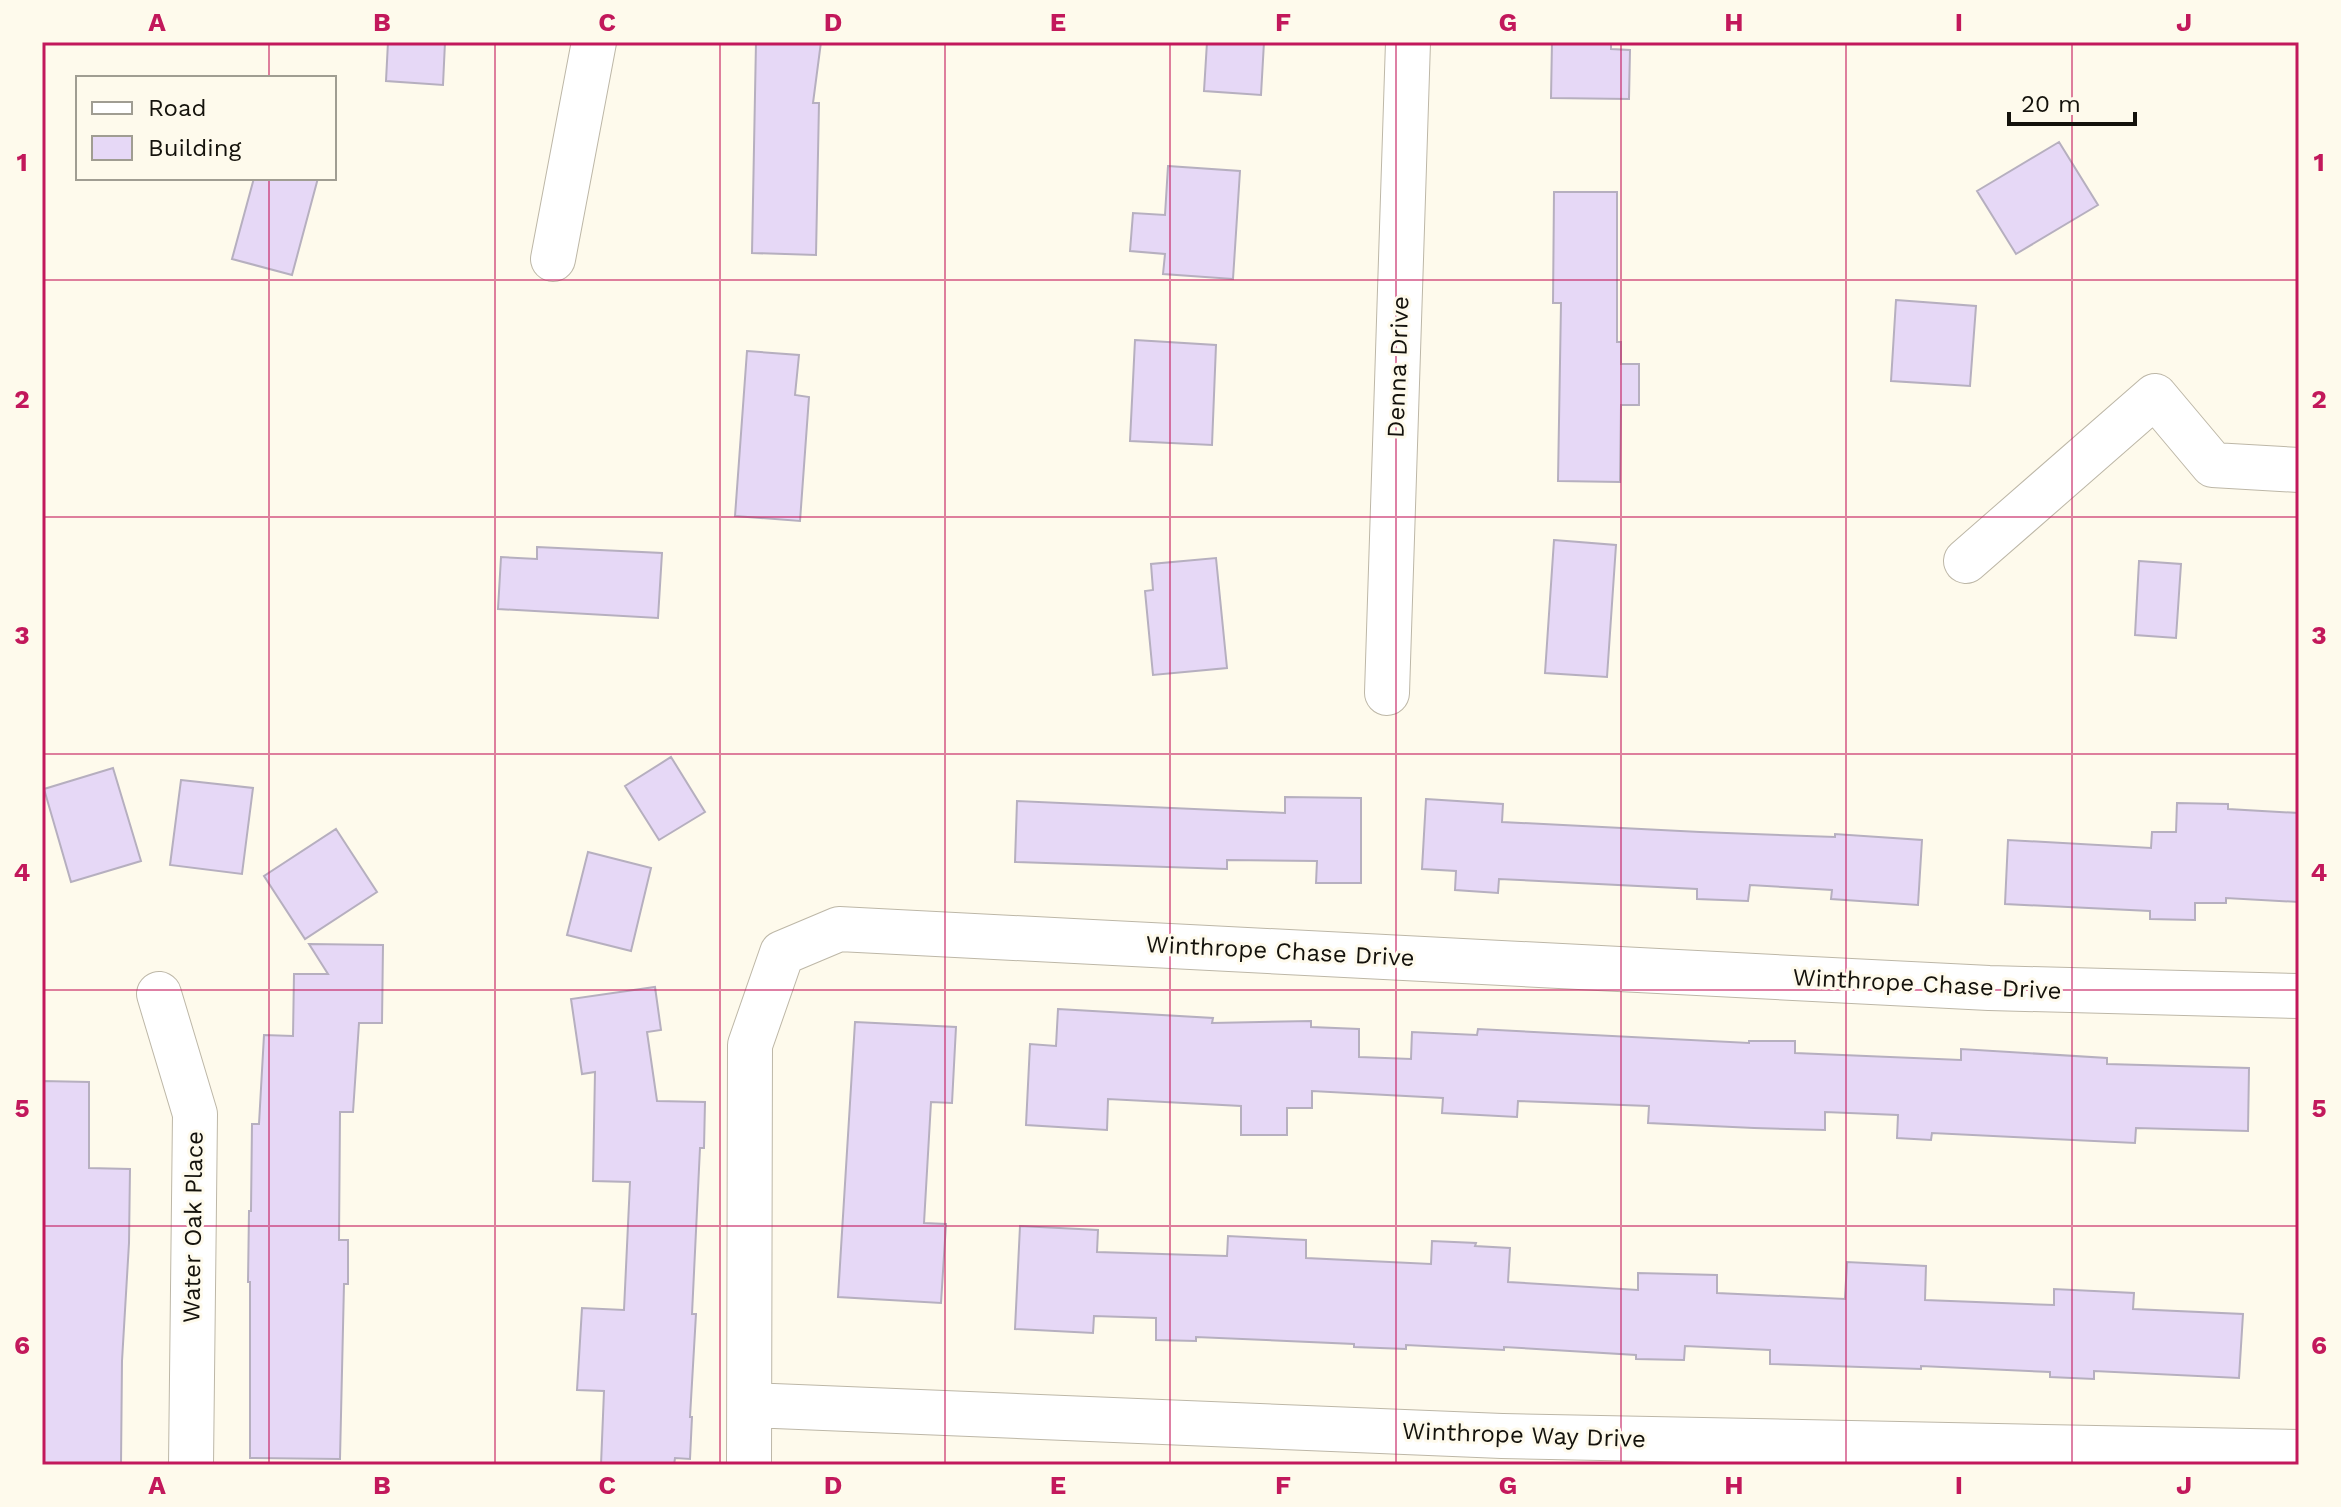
<svg xmlns="http://www.w3.org/2000/svg" width="2341" height="1507" font-family="'Work Sans',sans-serif">
	<rect width="100%" height="100%" fill="#fefaec"/>
	<path fill="#e6d8f6" stroke="#b6afbf" stroke-width="2" d="M 388,42 L 445,42 L 443,85 L 386,81 Z
		M 756,42 L 821,42 L 813,103 L 819,103 L 816,255 L 752,253 Z
		M 1207,42 L 1264,42 L 1261,95 L 1204,91 Z
		M 1552,42 L 1611,42 L 1611,49 L 1630,50 L 1629,99 L 1551,98 Z
		M 2059,142 L 2098,205 L 2016,254 L 1977,191 Z
		M 1168,166 L 1240,171 L 1233,279 L 1163,274 L 1165,254 L 1130,251 L 1133,213 L 1165,215 Z
		M 254,178 L 318,178 L 292,275 L 232,259 Z
		M 1554,192 L 1617,192 L 1617,342 L 1621,342 L 1621,364 L 1639,364 L 1639,405 L 1621,405 L 1620,482 L 1558,481 L 1561,303 L 1553,303 Z
		M 1896,300 L 1976,306 L 1970,386 L 1891,381 Z
		M 1135,340 L 1216,345 L 1212,445 L 1130,441 Z
		M 747,351 L 799,355 L 795,395 L 809,397 L 800,521 L 735,516 Z
		M 1554,540 L 1616,545 L 1607,677 L 1545,673 Z
		M 537,547 L 662,553 L 658,618 L 498,609 L 501,557 L 537,559 Z
		M 1216,558 L 1227,668 L 1153,675 L 1145,591 L 1153,590 L 1151,564 Z
		M 2139,561 L 2181,564 L 2176,638 L 2135,635 Z
		M 671,757 L 705,812 L 659,840 L 625,786 Z
		M 113,768 L 141,861 L 71,882 L 44,789 Z
		M 181,780 L 253,788 L 242,874 L 170,865 Z
		M 1285,797 L 1361,798 L 1361,883 L 1316,883 L 1317,861 L 1227,860 L 1227,869 L 1015,862 L 1017,801 L 1285,813 Z
		M 1426,799 L 1503,804 L 1502,822 L 1700,832 L 1835,837 L 1835,834 L 1922,840 L 1918,905 L 1831,899 L 1832,890 L 1750,885 L 1748,901 L 1697,899 L 1697,889 L 1499,879 L 1498,893 L 1455,890 L 1456,871 L 1422,869 Z
		M 2177,803 L 2228,804 L 2228,809 L 2299,813 L 2299,902 L 2226,898 L 2226,903 L 2195,903 L 2195,920 L 2150,919 L 2150,911 L 2005,904 L 2008,840 L 2151,848 L 2152,832 L 2176,832 Z
		M 336,829 L 377,892 L 305,939 L 264,876 Z
		M 588,852 L 651,868 L 631,951 L 567,935 Z
		M 309,944 L 383,945 L 382,1023 L 359,1023 L 353,1112 L 340,1112 L 339,1240 L 348,1240 L 348,1284 L 344,1284 L 340,1459 L 250,1458 L 250,1282 L 248,1282 L 249,1211 L 251,1211 L 252,1124 L 259,1124 L 264,1035 L 293,1036 L 294,974 L 328,974 Z
		M 655,987 L 661,1030 L 647,1032 L 657,1101 L 705,1102 L 704,1148 L 700,1148 L 692,1314 L 696,1314 L 690,1417 L 692,1417 L 690,1459 L 675,1458 L 674,1465 L 601,1465 L 604,1391 L 577,1390 L 582,1308 L 624,1310 L 630,1182 L 593,1181 L 595,1072 L 582,1074 L 571,999 Z
		M 1058,1009 L 1213,1018 L 1212,1023 L 1311,1021 L 1311,1027 L 1359,1029 L 1359,1057 L 1411,1059 L 1412,1032 L 1477,1035 L 1478,1029 L 1749,1043 L 1749,1041 L 1795,1041 L 1795,1053 L 1961,1060 L 1961,1049 L 2107,1058 L 2107,1064 L 2249,1068 L 2248,1131 L 2136,1128 L 2135,1143 L 1932,1133 L 1931,1140 L 1897,1138 L 1898,1115 L 1825,1112 L 1825,1130 L 1754,1128 L 1648,1123 L 1649,1106 L 1518,1101 L 1517,1117 L 1442,1113 L 1443,1098 L 1312,1091 L 1312,1108 L 1287,1108 L 1287,1135 L 1241,1135 L 1241,1106 L 1108,1099 L 1107,1130 L 1026,1125 L 1030,1044 L 1056,1046 Z
		M 855,1022 L 956,1027 L 952,1103 L 931,1102 L 924,1223 L 946,1224 L 941,1303 L 838,1297 Z
		M 42,1081 L 89,1082 L 89,1168 L 130,1169 L 129,1243 L 122,1361 L 121,1465 L 42,1465 Z
		M 1020,1226 L 1098,1230 L 1097,1252 L 1227,1256 L 1228,1236 L 1306,1240 L 1306,1258 L 1431,1264 L 1432,1241 L 1476,1243 L 1475,1246 L 1510,1248 L 1508,1282 L 1638,1290 L 1638,1273 L 1717,1275 L 1717,1293 L 1845,1299 L 1847,1262 L 1926,1266 L 1925,1300 L 2054,1305 L 2054,1289 L 2134,1293 L 2133,1309 L 2243,1314 L 2239,1378 L 2094,1371 L 2094,1379 L 2050,1377 L 2050,1372 L 1921,1366 L 1921,1369 L 1770,1364 L 1770,1350 L 1685,1346 L 1684,1360 L 1636,1359 L 1636,1355 L 1504,1347 L 1504,1350 L 1406,1345 L 1406,1349 L 1354,1347 L 1354,1344 L 1196,1337 L 1196,1341 L 1156,1340 L 1156,1318 L 1094,1316 L 1093,1333 L 1015,1329 Z"/>
	<g fill="none" stroke-linecap="round" stroke-linejoin="round">
		<g stroke="#bdb7a7" stroke-width="46">
			<path id="minor" d="M 553,259 L 594,42
				M 1966,561 L 2155,396 L 2213,465 L 2299,470
				M 1387,693 L 1408,42
				M 159,994 L 195,1114 L 191,1465
				M 750,1405 L 1502,1436 L 2299,1452
				M 749,1465 L 750,1045 L 782,953 L 839,929 L 1989,988 L 2299,996"/>
		</g>
		<use href="#minor" stroke="#fff" stroke-width="44"/>
	</g>
	<path fill="none" stroke="#c2185b" stroke-width="2" stroke-opacity="0.55" d="M 269,42 L 269,78M 495,42 L 495,1465M 720,42 L 720,1465M 945,42 L 945,1465M 1170,42 L 1170,1465M 1396,42 L 1396,1465M 1621,42 L 1621,1465M 1846,42 L 1846,1465M 2072,42 L 2072,1465M 269,178 L 269,1465M 42,280 L 2299,280M 42,517 L 2299,517M 42,754 L 2299,754M 42,990 L 2299,990M 42,1226 L 2299,1226"/>
	<g text-anchor="middle" dominant-baseline="central" stroke-width="6" stroke-linejoin="round" paint-order="stroke">
		<g font-size="24" fill="#14120c" stroke="#fefaec">
			<text transform="translate(1398 367) rotate(-88)">Denna Drive</text>
			<text transform="translate(1280 951) rotate(3)">Winthrope Chase Drive</text>
			<text transform="translate(1927 984) rotate(3)">Winthrope Chase Drive</text>
			<text transform="translate(193 1227) rotate(-89)">Water Oak Place</text>
			<text transform="translate(1524 1435) rotate(2)">Winthrope Way Drive</text>
		</g>
	</g>
	<rect width="2341" height="1507" fill="none" stroke="#fefaec" stroke-width="88"/>
	<rect x="76" y="76" width="260" height="104" fill="#fefaec" stroke="#a09d92" stroke-width="2"/>
	<rect x="92" y="102" width="40" height="12" fill="#ffffff" stroke="#a09d92" stroke-width="2"/>
	<text x="148" y="116" font-size="24" fill="#14120c">Road</text>
	<rect x="92" y="136" width="40" height="24" fill="#e6d8f6" stroke="#a09d92" stroke-width="2"/>
	<text x="148" y="156" font-size="24" fill="#14120c">Building</text>
	<path d="M2009 112v12h126v-12" fill="none" stroke="#14120c" stroke-width="4"/>
	<text x="2021" y="112" font-size="24" fill="#14120c" stroke="#fefaec" stroke-width="6" paint-order="stroke">20 m</text>
	<rect x="44" y="44" width="2253" height="1419" fill="none" stroke="#c2185b" stroke-width="3"/>
	<g font-size="26" text-anchor="middle" font-weight="bold" fill="#c2185b">
		<text x="157" y="31">A</text>
		<text x="382" y="31">B</text>
		<text x="607" y="31">C</text>
		<text x="833" y="31">D</text>
		<text x="1058" y="31">E</text>
		<text x="1283" y="31">F</text>
		<text x="1508" y="31">G</text>
		<text x="1734" y="31">H</text>
		<text x="1959" y="31">I</text>
		<text x="2184" y="31">J</text>
		<text x="22" y="171">1</text>
		<text x="2319" y="171">1</text>
		<text x="22" y="408">2</text>
		<text x="2319" y="408">2</text>
		<text x="22" y="644">3</text>
		<text x="2319" y="644">3</text>
		<text x="22" y="881">4</text>
		<text x="2319" y="881">4</text>
		<text x="22" y="1117">5</text>
		<text x="2319" y="1117">5</text>
		<text x="22" y="1354">6</text>
		<text x="2319" y="1354">6</text>
		<text x="157" y="1494">A</text>
		<text x="382" y="1494">B</text>
		<text x="607" y="1494">C</text>
		<text x="833" y="1494">D</text>
		<text x="1058" y="1494">E</text>
		<text x="1283" y="1494">F</text>
		<text x="1508" y="1494">G</text>
		<text x="1734" y="1494">H</text>
		<text x="1959" y="1494">I</text>
		<text x="2184" y="1494">J</text>
	</g>
</svg>
